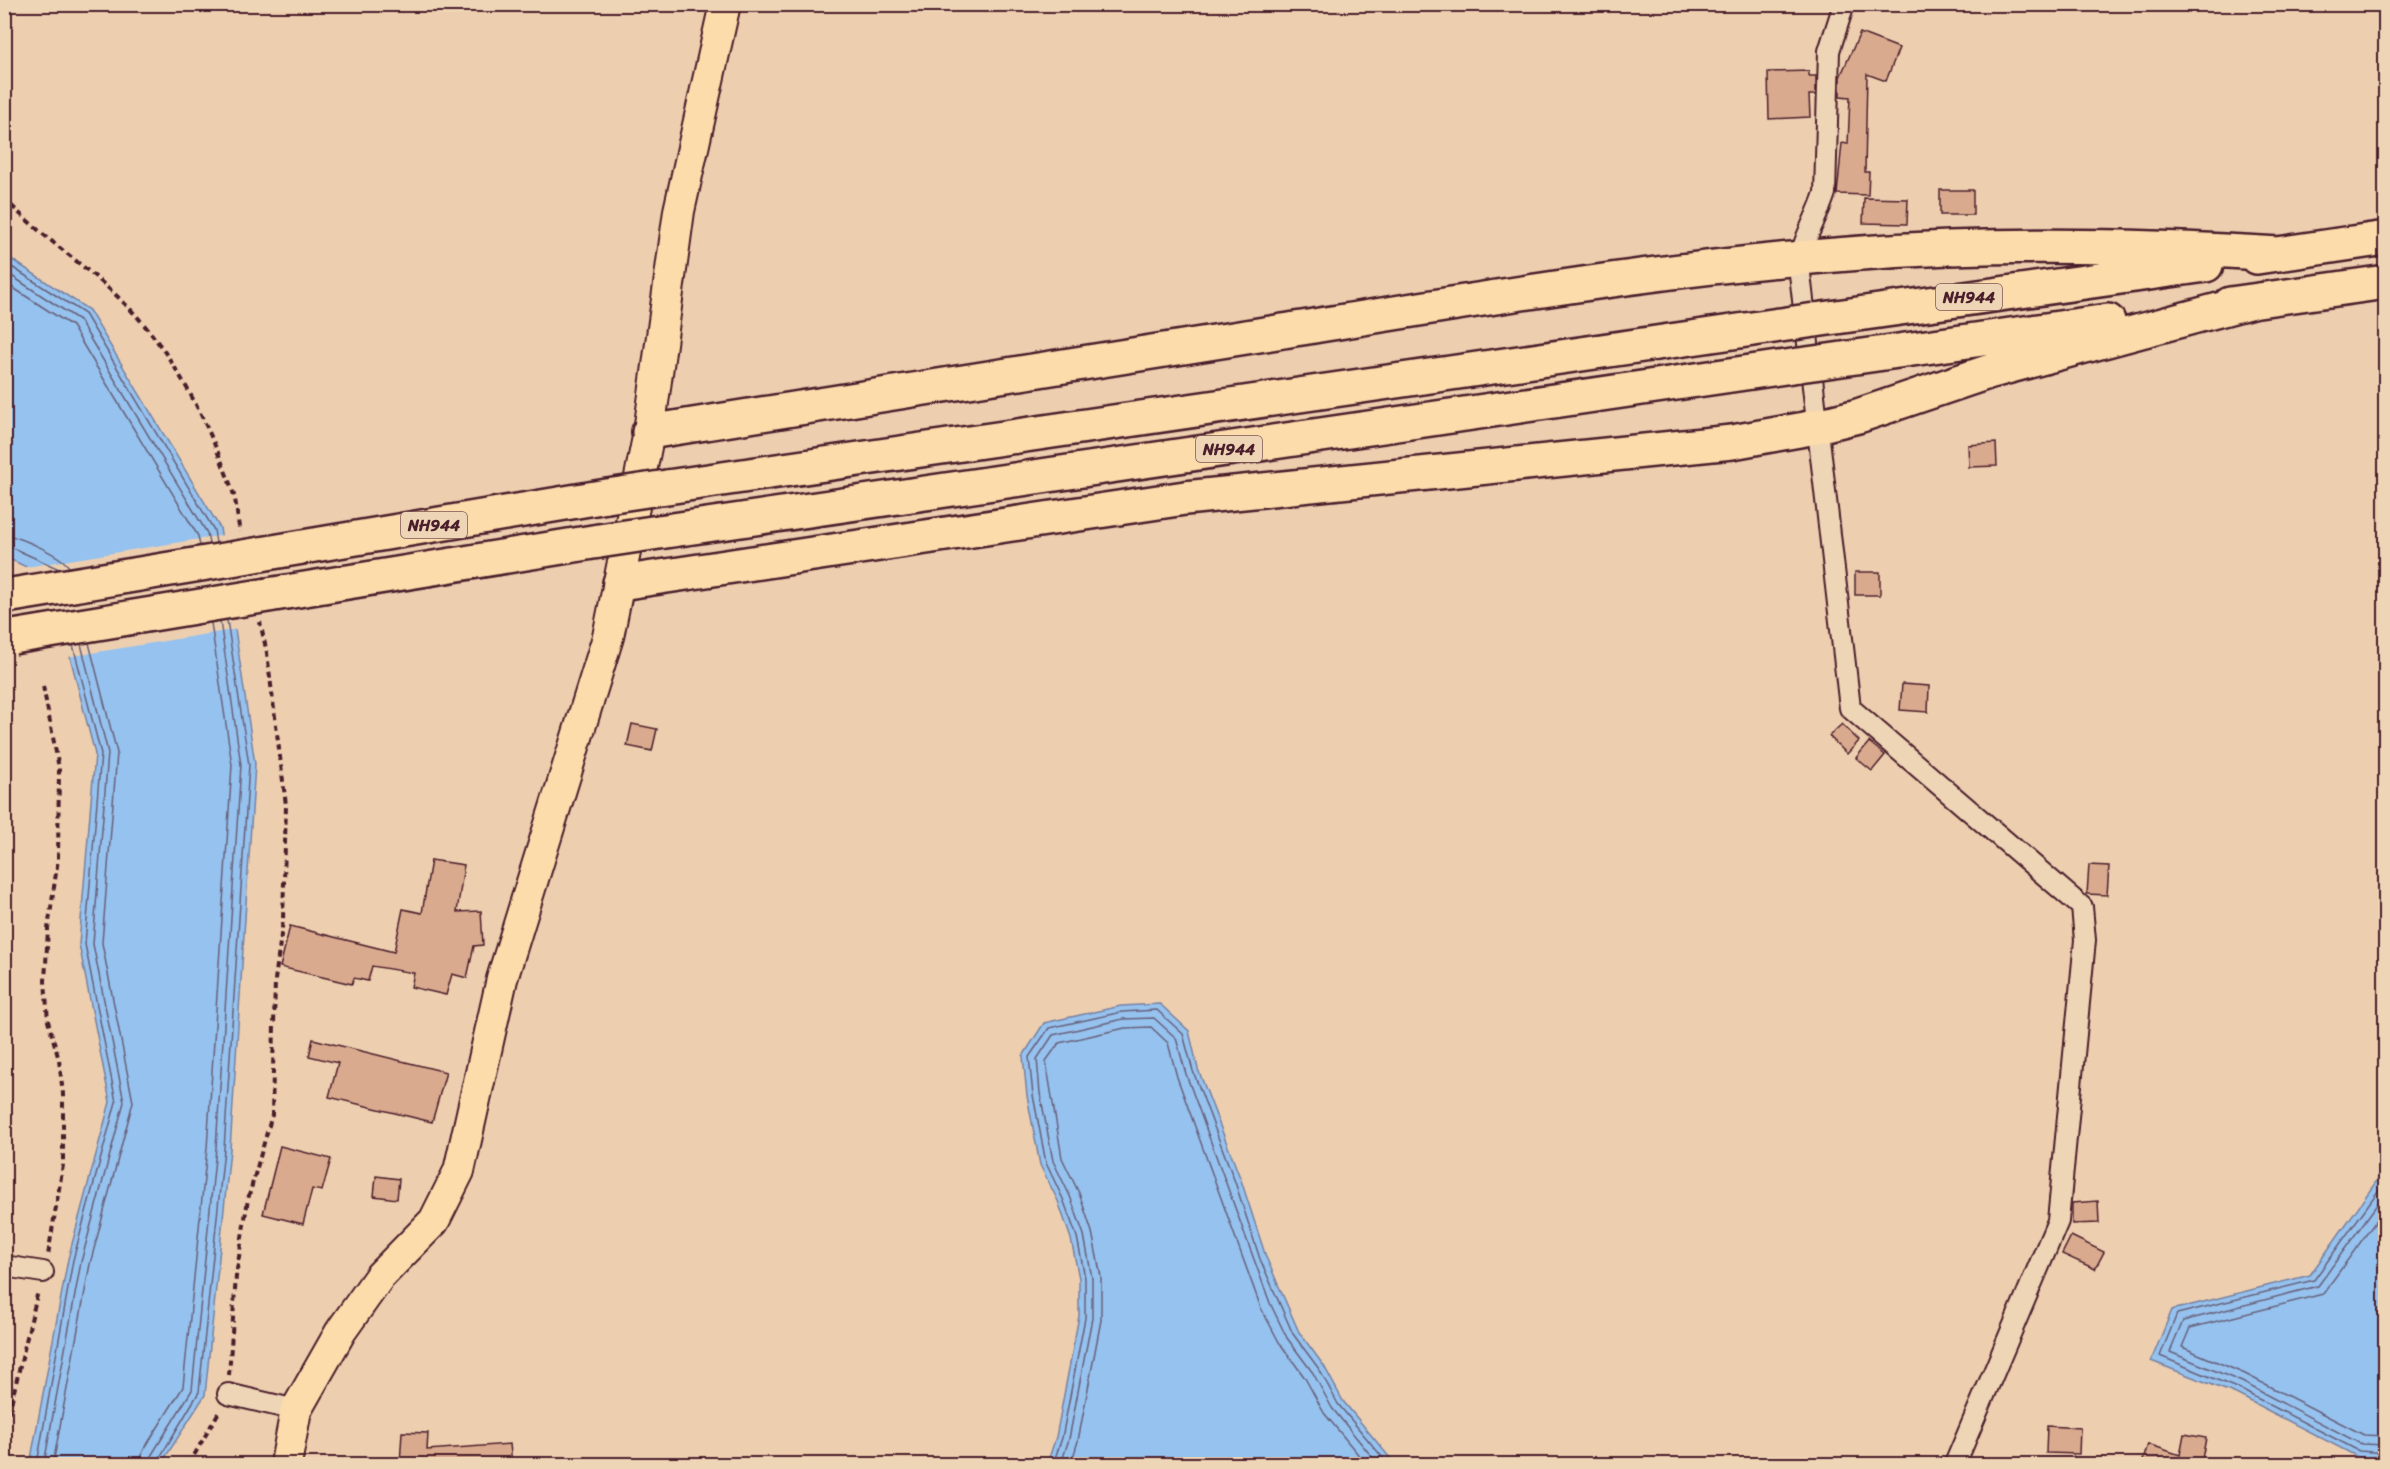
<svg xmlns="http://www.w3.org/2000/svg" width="2390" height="1469" font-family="Sriracha,sans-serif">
	<rect width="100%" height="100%" fill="#edcfb0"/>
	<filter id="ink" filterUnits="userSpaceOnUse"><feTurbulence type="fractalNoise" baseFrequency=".0167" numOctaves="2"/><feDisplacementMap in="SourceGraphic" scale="12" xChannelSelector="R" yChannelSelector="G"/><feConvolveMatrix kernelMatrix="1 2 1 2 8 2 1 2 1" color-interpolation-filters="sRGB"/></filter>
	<g filter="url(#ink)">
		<path fill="#95c2ef" stroke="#7781a1" stroke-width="1.5" d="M 5,255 L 89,310 L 220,528 L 255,764 L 230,1150 L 205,1395 L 161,1464 L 30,1464 L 68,1259 L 110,1102 L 79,944 L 95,754 L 50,578 L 5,557 Z
			M 1160,1004 L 1189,1031 L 1198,1069 L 1241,1180 L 1266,1257 L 1299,1332 L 1324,1366 L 1343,1401 L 1395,1464 L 1047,1464 L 1056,1437 L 1079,1316 L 1079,1278 L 1071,1239 L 1058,1201 L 1040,1165 L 1027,1096 L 1023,1056 L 1044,1023 L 1121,1006 Z
			M 2385,1169 L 2385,1459 L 2358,1457 L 2236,1394 L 2151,1361 L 2172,1310 L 2310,1275 Z"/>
		<path fill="#edcfb0" d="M 224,535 L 238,629 L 67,657 L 47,580 L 20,568 Z"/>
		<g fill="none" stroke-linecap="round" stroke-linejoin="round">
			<path stroke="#686079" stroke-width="1.5" d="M 4,262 L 85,314 L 214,530 L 216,543
				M 4,271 L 79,320 L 207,533 L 209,544
				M 4,282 L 72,326 L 198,536 L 200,546
				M 4,535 C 19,536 61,555 69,567
				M 4,544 L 59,569
				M 2386,1180 L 2314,1280 L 2177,1314 L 2160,1356 L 2239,1389 L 2359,1451 L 2386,1453
				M 2386,1192 L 2318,1286 L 2183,1321 L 2170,1352 L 2242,1382 L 2361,1444 L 2386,1445
				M 2386,1207 L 2323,1294 L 2190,1328 L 2182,1347 L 2245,1374 L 2364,1435 L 2386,1436
				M 37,1464 L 73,1260 L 116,1102 L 85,944 L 101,754 L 73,645
				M 44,1464 L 81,1262 L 124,1102 L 93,944 L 108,753 L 81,644
				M 53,1464 L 90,1264 L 133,1102 L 102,943 L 117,753 L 89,643
				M 140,1464 L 143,1451 L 183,1387 L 207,1148 L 232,765 L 211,623
				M 149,1464 L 151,1456 L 192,1390 L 216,1148 L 241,765 L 220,621
				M 156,1464 L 199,1392 L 224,1149 L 249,765 L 227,620
				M 1053,1464 L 1062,1438 L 1085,1318 L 1085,1278 L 1077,1237 L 1063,1199 L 1046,1163 L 1033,1095 L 1029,1057 L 1049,1028 L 1122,1012 L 1157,1010 L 1183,1034 L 1193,1071 L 1235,1182 L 1260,1259 L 1293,1334 L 1319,1369 L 1338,1404 L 1388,1464
				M 1061,1464 L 1069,1439 L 1092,1318 L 1092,1278 L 1084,1235 L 1070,1196 L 1053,1161 L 1040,1093 L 1037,1059 L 1053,1035 L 1123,1019 L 1154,1018 L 1176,1038 L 1186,1074 L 1270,1303 L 1287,1338 L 1313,1373 L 1332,1408 L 1378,1464
				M 1071,1464 L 1078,1441 L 1101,1320 L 1101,1277 L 1092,1232 L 1079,1193 L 1062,1158 L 1046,1061 L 1059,1043 L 1125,1028 L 1151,1027 L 1168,1043 L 1177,1077 L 1261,1308 L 1279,1342 L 1305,1378 L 1324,1413 L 1366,1464"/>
		</g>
		<path fill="#daaa8f" stroke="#4a1f2b" stroke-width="1.5" d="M 1860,33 L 1899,48 L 1886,81 L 1867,74 L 1865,172 L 1869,172 L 1868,195 L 1837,194 L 1842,143 L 1848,144 L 1850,97 L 1840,96 L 1840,77 Z
			M 1809,71 L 1809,76 L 1816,76 L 1816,95 L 1809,95 L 1810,117 L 1769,119 L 1768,72 Z
			M 1940,190 L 1973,190 L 1973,215 L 1940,215 Z
			M 1864,198 L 1908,199 L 1907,224 L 1863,223 Z
			M 1996,443 L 1997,466 L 1969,467 L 1968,445 Z
			M 1855,572 L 1880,572 L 1880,595 L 1855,595 Z
			M 1902,684 L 1929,686 L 1928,712 L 1900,710 Z
			M 632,724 L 657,729 L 652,751 L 627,746 Z
			M 1842,724 L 1859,741 L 1847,754 L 1829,736 Z
			M 1869,742 L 1885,755 L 1872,771 L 1856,758 Z
			M 431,860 L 464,865 L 457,912 L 481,911 L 483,945 L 474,946 L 467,978 L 452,974 L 446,995 L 411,987 L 414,973 L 372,966 L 368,981 L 354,978 L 352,984 L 280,967 L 290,926 L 394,952 L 403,909 L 422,913 Z
			M 2089,865 L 2109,866 L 2107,895 L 2087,894 Z
			M 313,1039 L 446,1072 L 432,1122 L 329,1097 L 338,1063 L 309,1056 Z
			M 280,1146 L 331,1159 L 322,1191 L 312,1189 L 303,1224 L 263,1214 Z
			M 376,1176 L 399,1179 L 397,1199 L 374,1196 Z
			M 2098,1201 L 2099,1223 L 2072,1224 L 2072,1203 Z
			M 2071,1236 L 2104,1252 L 2095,1269 L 2062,1254 Z
			M 2047,1426 L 2080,1428 L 2079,1454 L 2046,1453 Z
			M 402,1432 L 428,1433 L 427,1450 L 510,1444 L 512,1464 L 400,1464 Z
			M 2184,1434 L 2206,1438 L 2201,1464 L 2142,1464 L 2148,1444 L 2180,1455 Z"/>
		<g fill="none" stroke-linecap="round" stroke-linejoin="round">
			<g stroke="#4a1f2b" stroke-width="24">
				<path id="street" d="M 1844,4 L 1829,51 L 1825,193 C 1815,225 1800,239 1800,274 L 1850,708 L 2082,907 L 2085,940 L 2058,1221 L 1955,1464
					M 4,1266 L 43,1272
					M 228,1394 L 296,1410"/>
			</g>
			<g stroke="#4a1f2b" stroke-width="34">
				<path id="primary" d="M 286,1464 L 296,1410 L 341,1331 L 380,1276 L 434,1221 L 459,1171 L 502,979 L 608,637 L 649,432 L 679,211 L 725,4"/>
			</g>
			<g stroke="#4a1f2b" stroke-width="38">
				<path id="highway" d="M 2257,257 L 2386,238
					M 2230,304 L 2386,282
					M 1815,320 L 2206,265
					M 1821,362 L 2108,321
					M 649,432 C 858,399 1067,365 1277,332 C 1500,296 1723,257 1949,248 C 2059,244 2169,247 2279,254
					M 667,487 L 1794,323
					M 659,532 L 1799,365
					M 261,554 L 607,496
					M 620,583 L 1185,498 L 1732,442 L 1805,429 L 1858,416 L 1988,372 L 2252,301
					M 268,595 L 599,541"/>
			</g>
			<path stroke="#4a1f2b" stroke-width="4" stroke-dasharray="6 4.5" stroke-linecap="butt" d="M 4,198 C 43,239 92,269 131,310 C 178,360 210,427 233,492 C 237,504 237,519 240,532
				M 43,686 L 59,768 L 58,859 L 48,929 L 45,981 L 48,1021 L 59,1060 L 63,1094 L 63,1165 L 48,1255
				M 229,1375 L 236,1276 L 248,1199 L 272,1115 L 275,980 L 283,920 L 286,805 L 267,653 L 260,622
				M 4,1433 L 38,1291
				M 189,1464 L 220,1410"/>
			<use href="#street" stroke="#eed5b6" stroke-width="20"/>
			<use href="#primary" stroke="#fddcac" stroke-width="30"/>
			<use href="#highway" stroke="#fddcac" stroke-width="33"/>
			<g stroke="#4a1f2b" stroke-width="38" stroke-linecap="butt">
				<path id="highway-bridge" d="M 1794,323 L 1815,320
					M 1799,365 L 1821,362
					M 607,496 L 667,487
					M 599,541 L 659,532
					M 6,596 L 261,554
					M 13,637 L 268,595"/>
			</g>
			<use href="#highway-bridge" stroke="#fddcac" stroke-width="33"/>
		</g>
	</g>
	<g text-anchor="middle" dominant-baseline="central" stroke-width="4.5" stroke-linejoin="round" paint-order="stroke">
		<g fill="#eed5b6" stroke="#7b5655" stroke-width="1.5">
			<rect x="1936" y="284" width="66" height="26" rx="4.5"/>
			<rect x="1196" y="436" width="66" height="26" rx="4.5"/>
			<rect x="401" y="512" width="66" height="26" rx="4.5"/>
		</g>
		<g font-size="16" font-weight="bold" fill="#4a1f2b">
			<text x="1969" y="297">NH944</text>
			<text x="1229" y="449">NH944</text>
			<text x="434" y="525">NH944</text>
		</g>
	</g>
	<rect width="2390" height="1469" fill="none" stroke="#eed5b6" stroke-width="24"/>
	<rect x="12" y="12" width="2366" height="1445" fill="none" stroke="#4a1f2b" stroke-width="2" filter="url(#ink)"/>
</svg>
